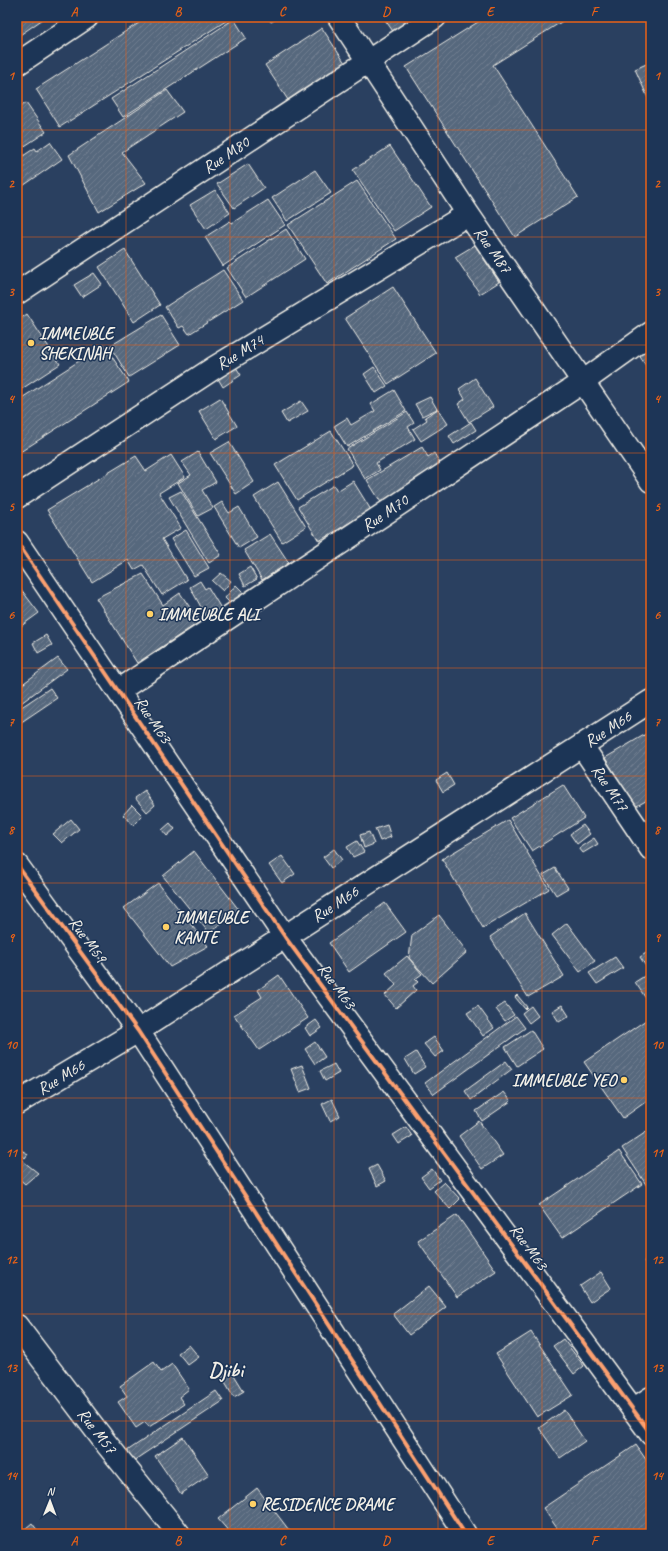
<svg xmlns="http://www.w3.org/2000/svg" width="668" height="1551" font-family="Caveat,sans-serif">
	<defs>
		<pattern id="building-hatch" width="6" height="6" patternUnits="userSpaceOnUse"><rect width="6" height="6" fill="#56677d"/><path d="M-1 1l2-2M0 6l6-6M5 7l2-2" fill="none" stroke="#6f7d8f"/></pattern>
	</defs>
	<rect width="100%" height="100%" fill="#2a4060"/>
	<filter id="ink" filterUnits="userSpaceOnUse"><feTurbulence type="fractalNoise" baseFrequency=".025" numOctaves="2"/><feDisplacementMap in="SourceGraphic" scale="8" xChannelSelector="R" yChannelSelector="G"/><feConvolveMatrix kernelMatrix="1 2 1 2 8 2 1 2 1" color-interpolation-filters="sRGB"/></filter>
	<g filter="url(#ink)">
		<path fill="url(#building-hatch)" stroke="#f4f1e8" d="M 17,17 L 46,17 L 17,37 Z
			M 148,17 L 228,17 L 229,19 L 60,127 L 36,89 Z
			M 267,17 L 280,17 L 271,22 Z
			M 383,17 L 428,17 L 397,37 Z
			M 486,17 L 569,17 L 493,65 L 578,197 L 515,237 L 406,67 Z
			M 234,19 L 246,38 L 123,117 L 111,99 Z
			M 322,28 L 345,63 L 288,100 L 265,65 Z
			M 651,62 L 651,96 L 648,98 L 635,69 Z
			M 167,90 L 183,112 L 122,152 L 146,183 L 99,212 L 69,155 Z
			M 26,103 L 46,132 L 17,151 L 17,109 Z
			M 50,142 L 62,159 L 17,190 L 17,160 L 35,148 L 37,151 Z
			M 390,146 L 431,207 L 394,231 L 353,170 Z
			M 248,164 L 264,188 L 234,208 L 217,184 Z
			M 315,170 L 331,193 L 287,221 L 272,198 Z
			M 357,181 L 396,239 L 327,284 L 288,225 Z
			M 215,190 L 230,213 L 206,229 L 190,205 Z
			M 268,200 L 285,225 L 223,266 L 205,237 L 230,221 L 232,223 Z
			M 286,229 L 305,259 L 246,297 L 227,268 Z
			M 475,245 L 499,282 L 480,294 L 455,257 Z
			M 125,250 L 160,305 L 134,322 L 99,267 Z
			M 223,270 L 243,300 L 189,334 L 183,326 L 179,328 L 165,307 Z
			M 94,273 L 102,284 L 82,297 L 74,285 Z
			M 393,287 L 436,353 L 388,384 L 345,318 Z
			M 27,314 L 60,364 L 17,392 L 17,321 Z
			M 161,315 L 180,345 L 129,377 L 110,346 Z
			M 651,336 L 651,373 L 634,348 Z
			M 104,345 L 129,382 L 17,454 L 17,401 Z
			M 232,361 L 241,375 L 223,387 L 214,372 Z
			M 374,367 L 387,386 L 376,393 L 364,374 Z
			M 475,378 L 493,407 L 469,422 L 458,404 L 465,399 L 459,389 Z
			M 394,390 L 406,411 L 347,447 L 334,426 L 347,418 L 351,425 L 375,411 L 371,404 Z
			M 430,397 L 437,409 L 422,416 L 415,404 Z
			M 220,398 L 237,426 L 216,439 L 199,411 Z
			M 301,401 L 308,411 L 287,423 L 281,413 Z
			M 438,409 L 448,424 L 421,441 L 413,429 L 427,420 L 425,417 Z
			M 407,412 L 414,423 L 408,427 L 415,439 L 376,463 L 380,470 L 365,479 L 347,449 Z
			M 471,422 L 476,430 L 454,444 L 449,436 Z
			M 331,431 L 353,465 L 297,500 L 275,465 Z
			M 229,442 L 254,482 L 236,494 L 210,453 Z
			M 422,447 L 428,457 L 434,453 L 441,465 L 407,486 L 409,488 L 382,504 L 367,480 Z
			M 198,452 L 216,482 L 202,490 L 213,508 L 198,516 L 178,483 L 191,475 L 182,462 Z
			M 171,455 L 185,477 L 159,493 L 181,528 L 162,539 L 187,580 L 162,595 L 143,565 L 134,570 L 128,560 L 92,582 L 47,510 L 136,456 L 146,471 Z
			M 353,481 L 371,510 L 319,541 L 298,507 L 334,485 L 337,491 Z
			M 278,482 L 306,527 L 282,542 L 254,497 Z
			M 181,491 L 221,555 L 209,563 L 169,497 Z
			M 222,502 L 229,513 L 239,507 L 257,537 L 239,548 L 214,507 Z
			M 186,530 L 209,568 L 194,576 L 171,539 Z
			M 270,534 L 289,563 L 262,580 L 244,550 Z
			M 250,567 L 257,579 L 245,586 L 239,574 Z
			M 221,573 L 231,581 L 223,591 L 212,581 Z
			M 143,574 L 163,605 L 180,593 L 200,622 L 137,663 L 96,598 Z
			M 200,581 L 205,589 L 208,587 L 222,610 L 207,618 L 190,587 Z
			M 17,584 L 39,613 L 17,629 Z
			M 236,585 L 245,594 L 234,607 L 225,598 Z
			M 46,635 L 52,645 L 38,653 L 33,643 Z
			M 58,658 L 67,669 L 17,706 L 17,688 Z
			M 50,688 L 57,698 L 17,725 L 17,710 Z
			M 651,731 L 651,798 L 635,807 L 605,758 Z
			M 447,773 L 454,785 L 443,792 L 436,780 Z
			M 563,785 L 584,818 L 532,851 L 510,818 Z
			M 145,791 L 155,805 L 147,812 L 135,798 Z
			M 132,805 L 143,816 L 134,825 L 123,815 Z
			M 71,819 L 79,829 L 62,843 L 53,834 Z
			M 508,820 L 549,889 L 483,928 L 442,859 Z
			M 170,823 L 175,829 L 167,836 L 162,830 Z
			M 387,825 L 391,837 L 380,841 L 375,829 Z
			M 583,825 L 590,834 L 577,844 L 570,834 Z
			M 369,832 L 374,844 L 364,848 L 360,835 Z
			M 594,838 L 598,844 L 583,853 L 579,848 Z
			M 357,841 L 364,852 L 353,857 L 347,847 Z
			M 334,849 L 342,860 L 331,868 L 323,857 Z
			M 194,851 L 239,910 L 209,933 L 163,876 Z
			M 282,856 L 295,874 L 282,883 L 269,865 Z
			M 555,868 L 568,888 L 556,895 L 543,875 Z
			M 158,883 L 208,946 L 170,967 L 124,908 Z
			M 385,903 L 406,932 L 349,972 L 329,943 Z
			M 525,913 L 564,976 L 528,997 L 490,937 Z
			M 439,915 L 467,952 L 432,983 L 409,958 L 412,935 Z
			M 567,923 L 595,961 L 580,972 L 552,935 Z
			M 651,950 L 651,965 L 647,968 L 640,957 Z
			M 407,956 L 422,974 L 415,979 L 418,982 L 413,986 L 416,990 L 396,1008 L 385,995 L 396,985 L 386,973 Z
			M 615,957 L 623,968 L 597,984 L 589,973 Z
			M 651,972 L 651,1006 L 635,982 Z
			M 279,975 L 308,1018 L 259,1050 L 234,1015 L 262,997 L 258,990 Z
			M 517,995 L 527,1007 L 525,1009 L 515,997 Z
			M 505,1003 L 514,1015 L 505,1021 L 496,1009 Z
			M 562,1005 L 569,1016 L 559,1022 L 552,1011 Z
			M 478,1006 L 494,1028 L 483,1036 L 467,1013 Z
			M 531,1006 L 538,1016 L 529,1023 L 522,1013 Z
			M 516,1016 L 525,1028 L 434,1094 L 425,1083 Z
			M 649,1018 L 651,1020 L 651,1098 L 623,1118 L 584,1062 Z
			M 316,1020 L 322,1028 L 310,1036 L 305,1028 Z
			M 531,1030 L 543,1049 L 517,1066 L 505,1047 Z
			M 434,1037 L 444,1051 L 435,1057 L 424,1044 Z
			M 315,1042 L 325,1057 L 315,1064 L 305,1049 Z
			M 416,1052 L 425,1067 L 414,1074 L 405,1059 Z
			M 506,1061 L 512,1069 L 471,1100 L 465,1091 Z
			M 334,1064 L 339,1073 L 325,1081 L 320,1071 Z
			M 302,1065 L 311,1088 L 300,1092 L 291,1069 Z
			M 504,1092 L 511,1101 L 482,1121 L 476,1111 Z
			M 332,1099 L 340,1116 L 330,1121 L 322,1104 Z
			M 479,1121 L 503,1155 L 482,1169 L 459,1136 Z
			M 406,1127 L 412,1136 L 399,1144 L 393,1135 Z
			M 651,1129 L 651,1192 L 622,1148 Z
			M 21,1150 L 28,1154 L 25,1158 L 19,1154 Z
			M 619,1151 L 642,1184 L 562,1238 L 539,1205 Z
			M 19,1158 L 38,1173 L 25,1184 L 17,1177 L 17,1160 Z
			M 377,1165 L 386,1181 L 377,1186 L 369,1169 Z
			M 432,1169 L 440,1180 L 429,1188 L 421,1177 Z
			M 444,1182 L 460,1199 L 450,1209 L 434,1191 Z
			M 457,1215 L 496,1271 L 457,1297 L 418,1241 Z
			M 651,1256 L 651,1272 L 644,1261 Z
			M 601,1272 L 611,1288 L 590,1302 L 580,1286 Z
			M 429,1286 L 446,1307 L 409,1335 L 393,1314 Z
			M 531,1332 L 573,1395 L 537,1417 L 496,1354 Z
			M 563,1339 L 584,1366 L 574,1374 L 553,1346 Z
			M 189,1345 L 199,1357 L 188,1365 L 178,1353 Z
			M 154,1362 L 161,1372 L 172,1364 L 189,1389 L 179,1397 L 184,1404 L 149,1427 L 145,1422 L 136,1428 L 118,1402 L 127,1396 L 120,1386 Z
			M 231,1370 L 244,1391 L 234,1397 L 221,1375 Z
			M 216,1391 L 223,1401 L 133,1461 L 127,1451 Z
			M 564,1410 L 585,1441 L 560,1458 L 539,1428 Z
			M 183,1437 L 209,1475 L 181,1494 L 155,1456 Z
			M 636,1445 L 651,1467 L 651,1524 L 636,1534 L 561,1534 L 543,1508 Z
			M 257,1488 L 292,1534 L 231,1534 L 218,1519 Z
			M 32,1523 L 40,1534 L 19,1534 Z"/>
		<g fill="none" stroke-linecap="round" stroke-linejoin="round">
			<g stroke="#f4f1e8" stroke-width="25">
				<path id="street" d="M 339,17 L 468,214 L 651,481
					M 17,64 L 87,17
					M 17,293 L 435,17
					M 17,497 L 214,368 L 468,214
					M 17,542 L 285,937 L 651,1434
					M 118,691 L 584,381 L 651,333
					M 582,746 L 651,849
					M 17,865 L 138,1031 L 465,1534
					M 17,1103 L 138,1031 L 651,701
					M 17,1326 L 105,1442 L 179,1534
					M 633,1410 L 651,1398"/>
			</g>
			<use href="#street" stroke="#1d3557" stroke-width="22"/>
			<g stroke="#1d3557" stroke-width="6">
				<path id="cycleway" d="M 17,542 L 285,937 L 651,1434
					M 17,865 L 138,1031 L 465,1534"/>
			</g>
			<use href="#cycleway" stroke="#fca06f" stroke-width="4"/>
		</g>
	</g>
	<path fill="none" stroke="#e96117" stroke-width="1" stroke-opacity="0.55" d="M 126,17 L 126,1534M 230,17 L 230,1534M 334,17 L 334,1534M 438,17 L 438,1534M 542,17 L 542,1534M 17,130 L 651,130M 17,237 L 651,237M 17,345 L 651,345M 17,453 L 651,453M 17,560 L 651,560M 17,668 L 651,668M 17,776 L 651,776M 17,883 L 651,883M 17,991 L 651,991M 17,1098 L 651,1098M 17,1206 L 651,1206M 17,1314 L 651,1314M 17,1421 L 651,1421"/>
	<g fill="#ffd166" stroke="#1d3557" stroke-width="1.5">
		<circle cx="31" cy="343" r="4"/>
		<circle cx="150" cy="614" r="4"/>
		<circle cx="166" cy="927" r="4"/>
		<circle cx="624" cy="1080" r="4"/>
		<circle cx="253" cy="1504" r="4"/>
	</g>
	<g text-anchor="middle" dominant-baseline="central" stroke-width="3" stroke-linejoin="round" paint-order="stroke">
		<g font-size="17" fill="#f4f1e8" stroke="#1d3557">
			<text transform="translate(226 155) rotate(-34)">Rue M80</text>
			<text transform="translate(493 250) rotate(55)">Rue M87</text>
			<text transform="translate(240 352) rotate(-31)">Rue M74</text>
			<text transform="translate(385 513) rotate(-34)">Rue M70</text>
			<text transform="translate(153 720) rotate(56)">Rue M63</text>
			<text transform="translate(608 729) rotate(-33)">Rue M66</text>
			<text transform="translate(610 788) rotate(56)">Rue M77</text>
			<text transform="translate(335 904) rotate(-33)">Rue M66</text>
			<text transform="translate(88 940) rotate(54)">Rue M59</text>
			<text transform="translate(337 986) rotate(54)">Rue M63</text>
			<text transform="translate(61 1077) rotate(-31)">Rue M66</text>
			<text transform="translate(529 1247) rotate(54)">Rue M63</text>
			<text transform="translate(97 1431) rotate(52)">Rue M57</text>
		</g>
		<g font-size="17" font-weight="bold" fill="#f4f1e8" stroke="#1d3557" text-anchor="start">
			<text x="39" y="333">IMMEUBLE<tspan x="39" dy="20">SHEKINAH</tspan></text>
			<text x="158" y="614">IMMEUBLE ALI</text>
			<text x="174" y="917">IMMEUBLE<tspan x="174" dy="20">KANTE</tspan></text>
			<text x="616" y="1080" text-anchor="end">IMMEUBLE YEO</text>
			<text x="261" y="1504">RESIDENCE DRAME</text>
		</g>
		<g font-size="21" font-weight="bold" fill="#f4f1e8" stroke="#1d3557">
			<text x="226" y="1370">Djibi</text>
		</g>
	</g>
	<rect width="668" height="1551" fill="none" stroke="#1d3557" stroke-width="44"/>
	<g transform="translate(50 1501) rotate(1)" stroke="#1d3557" stroke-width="3" paint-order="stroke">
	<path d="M0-3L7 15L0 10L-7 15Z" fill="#f4f1e8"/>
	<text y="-6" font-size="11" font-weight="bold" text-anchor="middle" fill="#f4f1e8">N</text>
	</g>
	<rect x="22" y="22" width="624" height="1507" fill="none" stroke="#e96117" stroke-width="1.5"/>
	<g font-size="13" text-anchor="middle" font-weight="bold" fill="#e96117">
		<text x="74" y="16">A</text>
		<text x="178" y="16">B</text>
		<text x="282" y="16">C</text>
		<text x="386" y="16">D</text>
		<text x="490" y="16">E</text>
		<text x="594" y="16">F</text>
		<text x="11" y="80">1</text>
		<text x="657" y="80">1</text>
		<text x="11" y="188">2</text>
		<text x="657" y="188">2</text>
		<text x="11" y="296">3</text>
		<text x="657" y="296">3</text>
		<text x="11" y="403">4</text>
		<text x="657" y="403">4</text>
		<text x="11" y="511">5</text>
		<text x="657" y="511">5</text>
		<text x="11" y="619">6</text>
		<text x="657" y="619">6</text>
		<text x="11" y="726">7</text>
		<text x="657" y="726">7</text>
		<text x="11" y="834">8</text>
		<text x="657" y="834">8</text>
		<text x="11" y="942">9</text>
		<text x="657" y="942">9</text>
		<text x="11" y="1049">10</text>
		<text x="657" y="1049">10</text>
		<text x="11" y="1157">11</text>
		<text x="657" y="1157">11</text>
		<text x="11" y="1264">12</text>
		<text x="657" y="1264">12</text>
		<text x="11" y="1372">13</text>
		<text x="657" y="1372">13</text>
		<text x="11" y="1480">14</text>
		<text x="657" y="1480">14</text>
		<text x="74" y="1545">A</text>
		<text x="178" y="1545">B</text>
		<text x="282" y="1545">C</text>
		<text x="386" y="1545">D</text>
		<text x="490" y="1545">E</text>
		<text x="594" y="1545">F</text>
	</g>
</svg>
